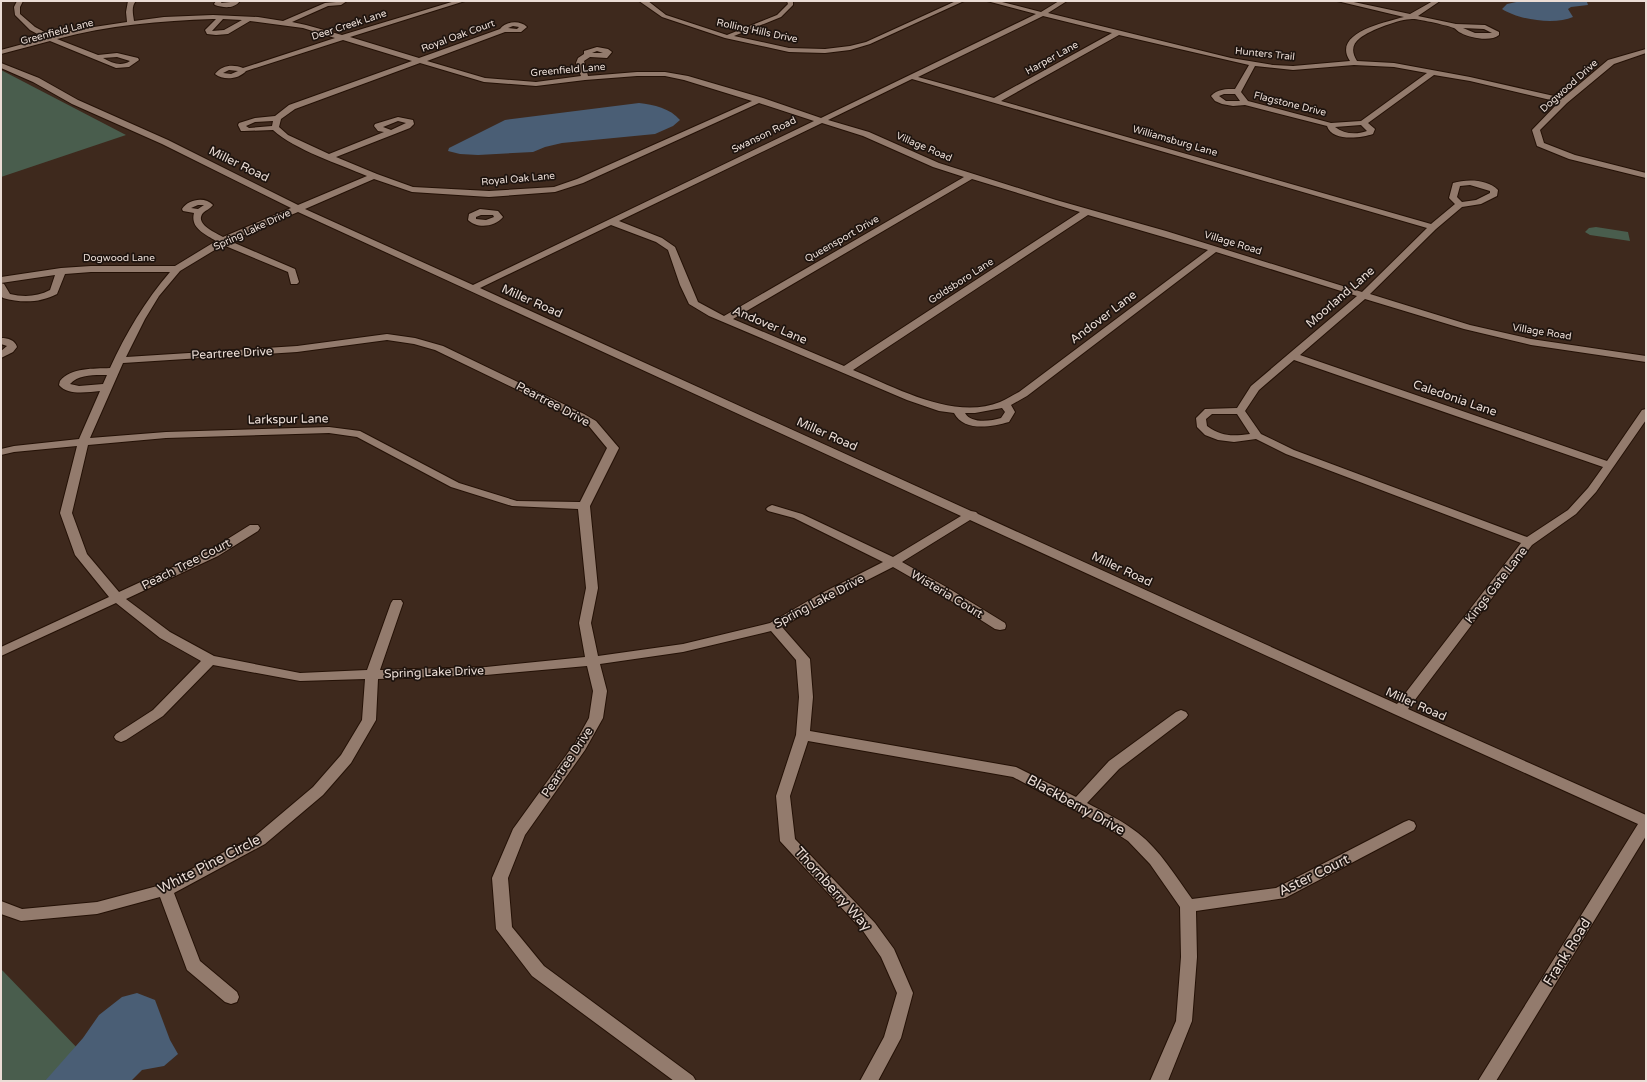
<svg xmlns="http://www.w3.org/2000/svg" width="1647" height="1082" font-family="'Varela Round',sans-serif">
	<rect width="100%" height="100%" fill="#3e291d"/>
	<path fill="#495d4d" d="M 1,70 L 126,135 L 1,177 Z
		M 1596,227 L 1628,232 L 1630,241 L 1590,235 L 1585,232 L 1589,228 Z
		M 1,969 L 109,1081 L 1,1081 Z"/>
	<path fill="#4a5e75" d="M 1521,1 L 1583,1 L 1587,2 L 1588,5 L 1571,7 L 1568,9 L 1573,17 C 1555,25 1519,20 1502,9 L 1507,4 Z
		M 639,103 C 654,105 670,108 680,120 L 673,126 L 655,134 L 562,143 L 545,147 L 533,152 L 478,155 L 460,154 L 448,151 L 449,148 L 505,120 Z
		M 137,993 L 155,1000 L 170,1040 L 178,1054 L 164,1066 L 142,1070 L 131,1081 L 45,1081 L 83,1038 L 99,1015 L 122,997 Z"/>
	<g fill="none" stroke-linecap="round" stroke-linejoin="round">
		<g stroke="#241106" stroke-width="2">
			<path id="minor" d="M 17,1 L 23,1 L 20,7 L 20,14 L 35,27 L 52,36 L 74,30 L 127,22 L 126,12 L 128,1 L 136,1 C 131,6 133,14 134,21 L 164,17 L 213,15 L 258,17 L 283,21 L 325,3 L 347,1 L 341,5 L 328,6 L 292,22 L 306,25 L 342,35 L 455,1 L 465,1 L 350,37 L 419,58 L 500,29 C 506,21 520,20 527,27 L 521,32 L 505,32 L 427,61 L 485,78 L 536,82 L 581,76 L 576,63 L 578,58 L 584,54 L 584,51 L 597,47 L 608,49 L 612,52 L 607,58 L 590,57 L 584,61 L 588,76 L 637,72 L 665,72 L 688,76 L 763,98 L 821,118 L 1036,14 L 987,1 L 998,1 L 1041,12 L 1059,1 L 1067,1 L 1048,13 L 1231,58 L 1273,65 L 1293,66 L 1350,61 C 1331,33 1386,22 1404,17 L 1337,1 L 1349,1 L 1410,14 L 1433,1 L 1440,1 L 1418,16 L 1456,24 L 1485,25 L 1499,32 L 1499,35 C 1491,42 1470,38 1461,33 C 1458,32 1456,29 1454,28 C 1450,26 1416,18 1412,19 C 1400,19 1370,30 1360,38 C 1352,44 1351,52 1357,61 L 1394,63 L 1470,77 L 1563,98 L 1608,60 L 1646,49 L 1646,53 L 1614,64 L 1567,103 L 1540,130 L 1544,143 L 1575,155 L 1646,173 L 1646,178 L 1569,159 L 1537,146 L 1532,130 L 1559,102 L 1470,81 L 1434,75 L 1368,123 L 1375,129 L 1373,134 C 1361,138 1332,142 1327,126 L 1245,105 L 1233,106 L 1222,104 L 1215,101 L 1211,96 C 1217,89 1226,89 1235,89 L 1249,65 L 1119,35 L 1001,101 L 1431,224 L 1455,204 L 1449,198 L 1453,183 C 1467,179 1487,179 1498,190 L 1497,196 L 1481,204 L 1462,207 L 1436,229 L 1370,294 L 1470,325 L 1531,339 L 1646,356 L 1646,362 L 1531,345 L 1464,329 L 1365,299 L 1300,355 L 1607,461 L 1642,410 L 1646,409 L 1646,420 L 1596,492 L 1576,514 L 1532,545 L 1408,709 L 1646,815 L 1646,836 L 1496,1081 L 1478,1081 L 1638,824 L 1394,714 L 970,520 L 902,562 L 948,588 L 1005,623 L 1006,626 L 1005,629 L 1000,630 L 995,629 L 940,594 L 893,567 L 828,600 L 782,627 L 810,659 L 813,697 L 810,731 L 1016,767 L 1076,797 L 1109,761 L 1176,712 L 1181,710 L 1186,712 L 1188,715 L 1186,718 L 1119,769 L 1087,803 C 1104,812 1123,821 1138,833 C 1160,850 1176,877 1192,899 L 1276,888 L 1404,822 L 1409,820 L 1414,822 L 1416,826 L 1414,830 L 1285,898 L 1196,911 L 1197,957 L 1192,1021 L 1168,1081 L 1150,1081 L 1176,1021 L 1181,957 L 1180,907 L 1150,864 L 1128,841 L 1105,826 L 1013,777 L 808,741 L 790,796 L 795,839 L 875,923 L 894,949 L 913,993 L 901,1038 L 878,1081 L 860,1081 L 884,1037 L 897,993 L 881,957 L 863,931 L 780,841 L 776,796 L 796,735 L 799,697 L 796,660 L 771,631 L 683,652 L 600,664 L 607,691 L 603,718 L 585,750 L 525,835 L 508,878 L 512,927 L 544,966 L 693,1076 L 696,1081 L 674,1081 L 532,976 L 496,929 L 492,878 L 513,829 L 575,743 L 589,718 L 593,691 L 587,666 L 486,675 L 378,679 L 376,720 L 351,763 L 323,795 L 265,844 L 174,893 L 200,961 L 237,992 L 239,997 L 237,1002 L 231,1004 L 225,1002 L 187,970 L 160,897 L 97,914 L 21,921 L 1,914 L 1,901 L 22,909 L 97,902 L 161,885 L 255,836 L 313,787 L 341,755 L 362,720 L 365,679 L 300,681 L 213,665 L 163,716 L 126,740 L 121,742 L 116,740 L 114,737 L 116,734 L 153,710 L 201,661 L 160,638 L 116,603 L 1,656 L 1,647 L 109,597 L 75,555 L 60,513 L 77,446 L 14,452 L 1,455 L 1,449 L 14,446 L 79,439 L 100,391 C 88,392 68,396 59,385 L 60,381 C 71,367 94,369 110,368 C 126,333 145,301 170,272 L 91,272 L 65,274 L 57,294 C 40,303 21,303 3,298 L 1,296 L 1,283 L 4,284 L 10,294 C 23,297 37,297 50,290 L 55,275 L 1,283 L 1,277 L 61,268 L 91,266 L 175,266 L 216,241 C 205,234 190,228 194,213 L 183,211 L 182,209 C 188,199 205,196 213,205 C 210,209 206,210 203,213 C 194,224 216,233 223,237 L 291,208 L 162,144 L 72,104 L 33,82 L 1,68 L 1,63 L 39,78 L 78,100 L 168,140 L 298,205 L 367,176 C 339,164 295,150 273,130 L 244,131 L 241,131 L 238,125 L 239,123 L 255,118 L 275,116 L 289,105 L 412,61 L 343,40 L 246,71 C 239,79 224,81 215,74 C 222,65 233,64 243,68 L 335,38 L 303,28 L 250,21 L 228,34 L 216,35 L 207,34 L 205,30 L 216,19 L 213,19 C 161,21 108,25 57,39 L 98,55 L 117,53 L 138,58 L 139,60 L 129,67 L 116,68 L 50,41 L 1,54 L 1,50 L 45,38 L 30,30 L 15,15 L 14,7 ZM 1043,16 L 1112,33 L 994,98 L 918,77 ZM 223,19 L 242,20 L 224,30 L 212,31 ZM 513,26 L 519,27 L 517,29 L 508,28 ZM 1463,28 L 1484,29 L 1492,33 L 1475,33 ZM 597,51 L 603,53 L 592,53 ZM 117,57 L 130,61 C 121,67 112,63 103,58 ZM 420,63 L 484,82 L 536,86 L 585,80 L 637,76 L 665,76 L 684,80 L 752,101 L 577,179 L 554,187 L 489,191 L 413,187 L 377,174 L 336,157 L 410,128 L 414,124 L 413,120 L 398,117 L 375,124 L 374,126 L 378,131 L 384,132 L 329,154 L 288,135 L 279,127 L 281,119 L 295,109 ZM 1354,65 L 1394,67 L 1427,73 L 1361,121 L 1331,123 L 1248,101 L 1241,92 L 1255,66 L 1293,70 ZM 229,70 L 238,71 L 231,74 L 223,73 ZM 912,79 L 1427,228 L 1362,292 L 1166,231 L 1056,200 L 939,163 L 869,132 L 828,120 ZM 1224,94 L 1235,94 L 1240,101 L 1226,101 L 1219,96 ZM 759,103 L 814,121 L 473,285 L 305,209 L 374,179 L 412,192 L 489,197 L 555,192 L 583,183 ZM 273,121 L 272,126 L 249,128 L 246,126 L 255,122 ZM 398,121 L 406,123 L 391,130 L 383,127 ZM 822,123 L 863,136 L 933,167 L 964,177 L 724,316 L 698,302 L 675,247 L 662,238 L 619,221 ZM 1361,125 L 1367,131 C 1356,135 1344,134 1335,127 ZM 972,179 L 1080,212 L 844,366 L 733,319 ZM 1470,185 L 1490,191 L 1490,193 L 1476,200 L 1462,202 L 1457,197 L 1460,186 ZM 198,205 L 204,205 L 198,209 L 191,208 ZM 298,212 L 961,516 L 893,557 L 802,514 L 772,505 L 768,507 L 766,509 L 768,511 L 794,518 L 883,562 L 820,594 L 770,623 L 683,644 L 598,656 L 591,623 L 598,588 L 590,506 L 619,448 L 596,421 L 584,414 L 443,346 L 415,338 L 387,334 L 297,346 L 126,357 L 145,319 L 159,296 L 180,271 L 223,245 L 288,272 L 291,284 L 297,284 L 299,282 L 295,269 L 230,241 ZM 1088,215 L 1208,250 L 1019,392 C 1013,395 1007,399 1000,402 C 954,421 895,387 853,370 ZM 611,225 L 656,242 L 668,250 L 680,285 L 689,304 L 709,316 L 907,400 L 939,411 L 954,413 C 964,432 991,427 1009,422 L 1015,412 L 1011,405 L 1027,396 L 1216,252 L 1357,296 L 1251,386 L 1237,408 L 1205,409 L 1196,418 L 1197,427 L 1205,435 L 1218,440 L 1234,442 L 1256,439 L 1286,454 L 1521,543 L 1397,704 L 978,514 L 976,512 L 971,511 L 480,288 ZM 387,340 L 414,344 L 435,350 L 576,418 L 588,425 L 607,448 L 580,502 L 517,501 L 459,483 L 360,431 L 329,427 L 166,432 L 90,438 L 123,363 L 297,352 ZM 1294,360 L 1603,467 L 1588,488 L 1568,510 L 1527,537 L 1294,450 L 1261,434 L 1245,411 L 1259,390 ZM 107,375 L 103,384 L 79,386 L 70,384 C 79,374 95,375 107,375 ZM 1002,408 L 1005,412 L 1001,418 C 991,421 971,424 965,413 L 975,413 ZM 1212,414 L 1237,414 L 1250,434 C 1233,436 1222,437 1207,426 L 1206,419 ZM 329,433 L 357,437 L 451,487 L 512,506 L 578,509 L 586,588 L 579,623 L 585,657 L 486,667 L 380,670 L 403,603 L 401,600 L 393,600 L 391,603 L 367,670 L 300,673 L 214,656 L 170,632 L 126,599 L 218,556 L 258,531 L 260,528 L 258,525 L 250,525 L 210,550 L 119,592 L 87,554 L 72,513 L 88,445 L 166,438 Z
				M 216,1 L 222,1 L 221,3 L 240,1 C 234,9 224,8 215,5 L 214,4 Z
				M 639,1 L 648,1 L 666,15 L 727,35 L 777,15 L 788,4 L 787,1 L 793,1 L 793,5 L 781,17 L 734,36 L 789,48 L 825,49 L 850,46 L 866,42 L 956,1 L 964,1 L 870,44 L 850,50 L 825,53 L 789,52 L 725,38 L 662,17 Z
				M 480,209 L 498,211 L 503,217 C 495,227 477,229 468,220 L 469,214 ZM 481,215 L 493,215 L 494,217 L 486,220 L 476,219 L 476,217 Z
				M 1,338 C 8,338 15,340 17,347 L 13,352 L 1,358 L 1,351 L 7,346 L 1,344 Z"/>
		</g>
		<use href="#minor" fill="#937b6d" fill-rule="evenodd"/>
	</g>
	<g text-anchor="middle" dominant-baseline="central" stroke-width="3.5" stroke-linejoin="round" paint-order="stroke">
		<g font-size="10" fill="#ebddd6" stroke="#1e140f">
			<text transform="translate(349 25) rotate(-18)">Deer Creek Lane</text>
			<text transform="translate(757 31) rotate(12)">Rolling Hills Drive</text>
			<text transform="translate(57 32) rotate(-15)">Greenfield Lane</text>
			<text transform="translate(458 36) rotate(-20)">Royal Oak Court</text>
			<text transform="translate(1265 54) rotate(6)">Hunters Trail</text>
			<text transform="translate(1052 58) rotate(-29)">Harper Lane</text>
			<text transform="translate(568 70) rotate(-5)">Greenfield Lane</text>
			<text transform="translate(1569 86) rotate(-42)">Dogwood Drive</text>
			<text transform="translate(1290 104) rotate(14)">Flagstone Drive</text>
			<text transform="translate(764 135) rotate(-26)">Swanson Road</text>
			<text transform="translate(1175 141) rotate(16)">Williamsburg Lane</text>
			<text transform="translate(924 147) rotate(23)">Village Road</text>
			<text transform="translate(518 179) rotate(-5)">Royal Oak Lane</text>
			<text transform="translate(252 230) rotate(-25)">Spring Lake Drive</text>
			<text transform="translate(842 239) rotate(-30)">Queensport Drive</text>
			<text transform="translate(1233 243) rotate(17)">Village Road</text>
			<text x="119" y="258">Dogwood Lane</text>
			<text transform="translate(961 281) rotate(-33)">Goldsboro Lane</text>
			<text transform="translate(1542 332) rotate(9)">Village Road</text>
		</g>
		<g font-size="12" fill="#ebddd6" stroke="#1e140f">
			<text transform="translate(239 164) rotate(26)">Miller Road</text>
			<text transform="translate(1340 297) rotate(-41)">Moorland Lane</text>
			<text transform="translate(532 301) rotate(24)">Miller Road</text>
			<text transform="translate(1103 317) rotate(-37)">Andover Lane</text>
			<text transform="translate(770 325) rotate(23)">Andover Lane</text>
			<text transform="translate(232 353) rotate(-3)">Peartree Drive</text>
			<text transform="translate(1455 398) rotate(19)">Caledonia Lane</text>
			<text transform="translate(553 404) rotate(28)">Peartree Drive</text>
			<text transform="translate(288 419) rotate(-1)">Larkspur Lane</text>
			<text transform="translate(827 434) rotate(24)">Miller Road</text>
			<text transform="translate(186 564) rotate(-27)">Peach Tree Court</text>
			<text transform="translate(1122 569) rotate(25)">Miller Road</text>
			<text transform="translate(1496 585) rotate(-52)">Kings Gate Lane</text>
			<text transform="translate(947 594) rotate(31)">Wisteria Court</text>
			<text transform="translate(819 601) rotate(-28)">Spring Lake Drive</text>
			<text transform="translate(434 672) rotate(-2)">Spring Lake Drive</text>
			<text transform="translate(1416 704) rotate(24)">Miller Road</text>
			<text transform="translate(567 762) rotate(-56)">Peartree Drive</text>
		</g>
		<g font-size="14" fill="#ebddd6" stroke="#1e140f">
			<text transform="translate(1076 805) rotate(29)">Blackberry Drive</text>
			<text transform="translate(209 864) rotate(-27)">White Pine Circle</text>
			<text transform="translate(1314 875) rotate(-26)">Aster Court</text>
			<text transform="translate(833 889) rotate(48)">Thornberry Way</text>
			<text transform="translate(1567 952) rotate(-58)">Frank Road</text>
		</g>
	</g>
	<rect width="1647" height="1082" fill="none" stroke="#ebddd6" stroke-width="4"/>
</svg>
